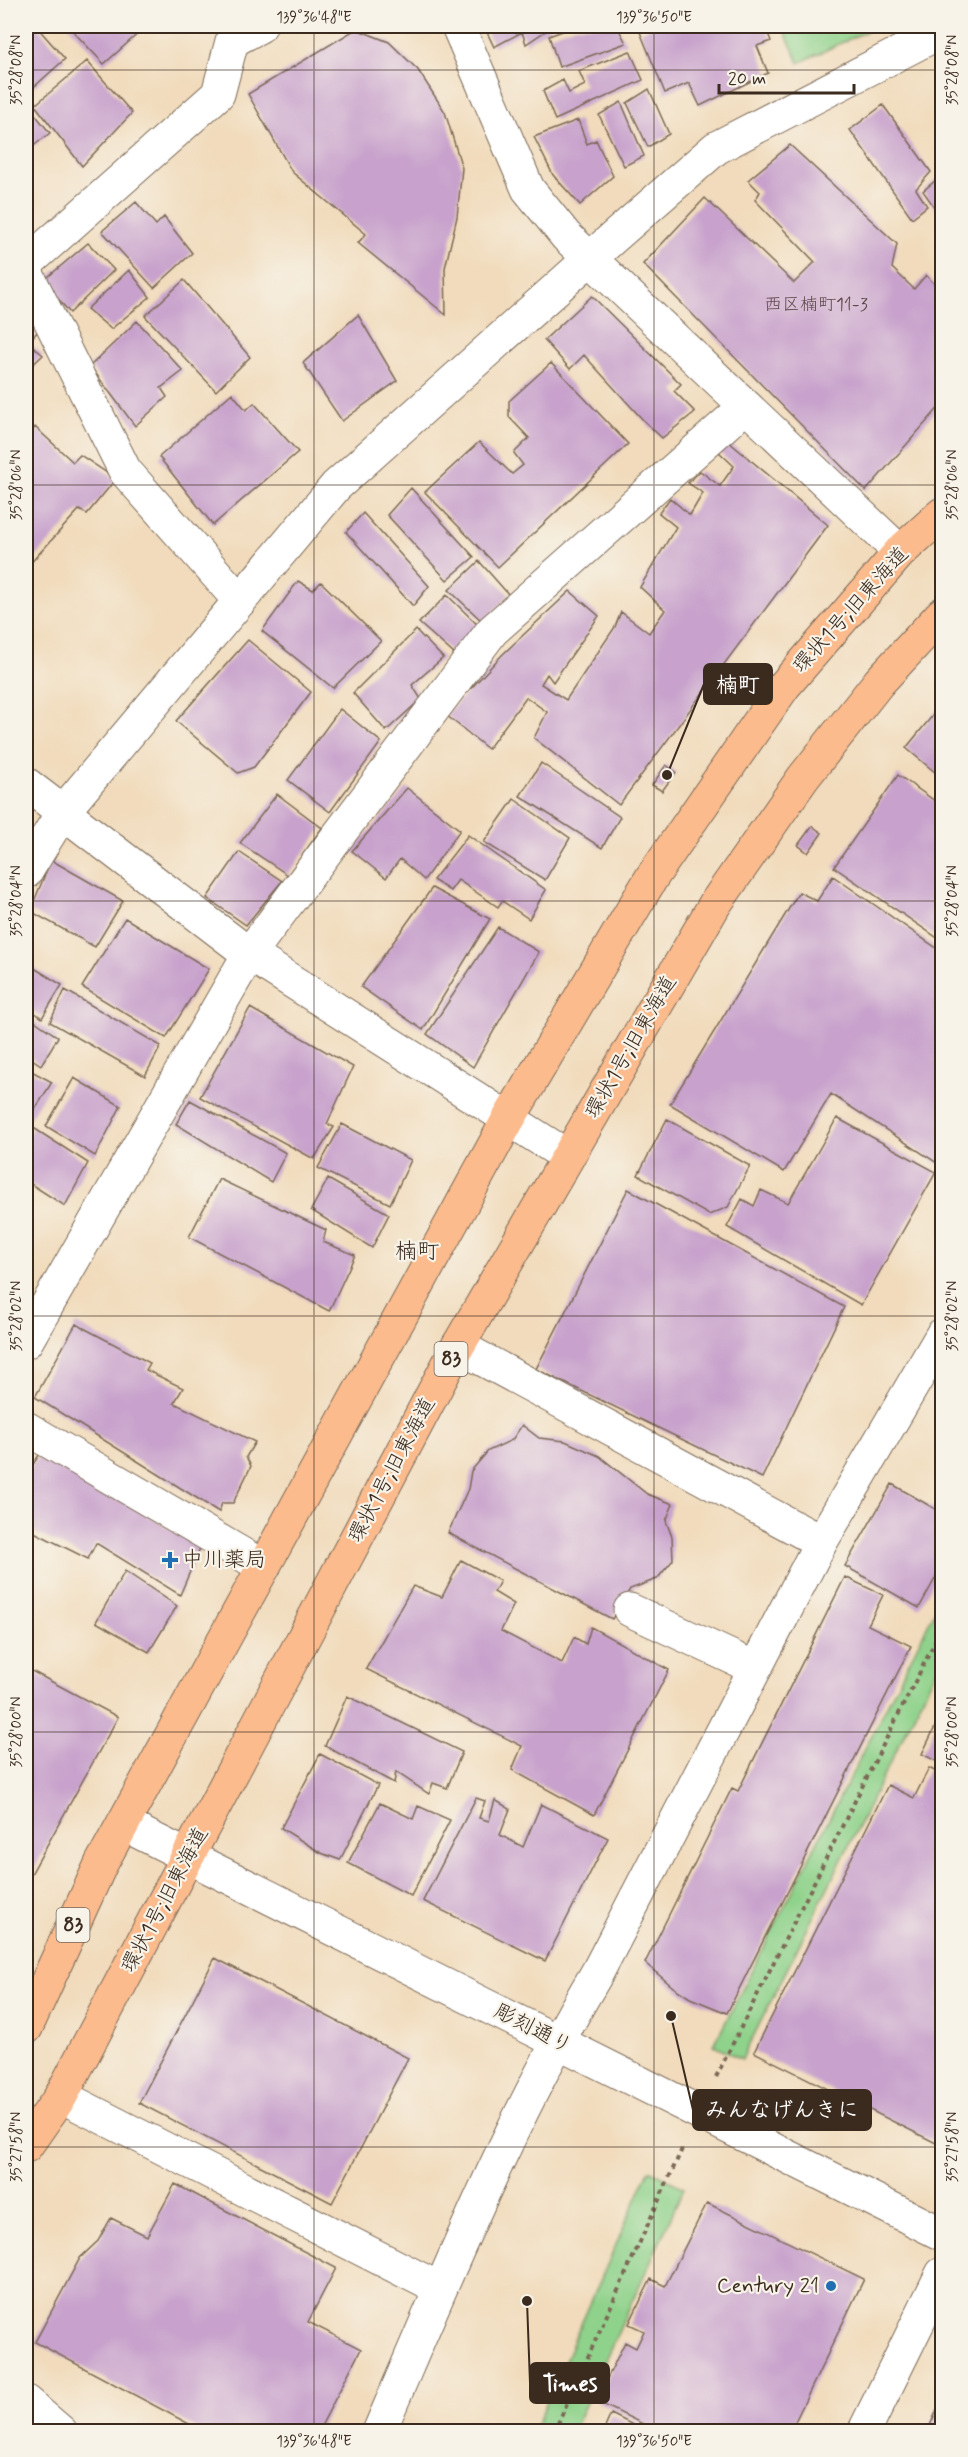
<svg xmlns="http://www.w3.org/2000/svg" width="968" height="2457" font-family="Mynerve,'Klee One',sans-serif">
	<rect width="100%" height="100%" fill="#f7f3e8"/>
	<filter id="ink" filterUnits="userSpaceOnUse"><feTurbulence type="fractalNoise" baseFrequency=".0167" numOctaves="2"/><feDisplacementMap in="SourceGraphic" scale="12" xChannelSelector="R" yChannelSelector="G"/><feConvolveMatrix kernelMatrix="1 2 1 2 8 2 1 2 1" color-interpolation-filters="sRGB"/></filter>
	<filter id="wash" filterUnits="userSpaceOnUse"><feTurbulence type="fractalNoise" baseFrequency=".008" numOctaves="4" result="noise"/><feDisplacementMap in="SourceGraphic" scale="24" xChannelSelector="R" yChannelSelector="G"/><feGaussianBlur stdDeviation="1.35" result="paint"/><feColorMatrix in="noise" values="0 0 0 0 0 0 0 0 0 0 0 0 0 0 0 0 0 1.4 0 .05"/><feComposite in="paint" operator="in"/></filter>
	<g filter="url(#wash)">
		<rect width="100%" height="100%" fill="#f1dbbc"/>
		<path fill="#8fd28b" stroke="#657e54" stroke-width="1.5" d="M 782,26 L 877,26 L 799,63 Z
			M 942,1597 L 942,1659 L 742,2059 L 714,2045 Z
			M 649,2170 L 684,2188 L 573,2431 L 534,2431 Z"/>
		<g id="blocks">
			<path fill="#c8a2cc" d="M 26,26 L 36,26 L 65,59 L 26,94 Z
				M 68,26 L 138,26 L 142,30 L 104,64 Z
				M 484,26 L 553,26 L 526,44 L 522,32 L 494,47 Z
				M 576,26 L 617,26 L 626,43 L 559,67 L 549,36 Z
				M 654,26 L 765,26 L 771,41 L 757,46 L 768,73 L 700,106 L 689,83 L 665,93 L 640,32 Z
				M 356,29 L 389,42 L 418,70 L 445,112 L 462,168 L 457,217 L 445,268 L 446,315 L 358,243 L 366,234 L 292,172 L 248,94 Z
				M 630,51 L 643,80 L 555,120 L 543,91 L 563,80 L 569,93 L 585,85 L 579,71 Z
				M 87,61 L 132,113 L 82,166 L 35,105 Z
				M 649,89 L 669,134 L 648,147 L 627,103 Z
				M 621,102 L 644,156 L 624,166 L 599,115 Z
				M 26,103 L 50,133 L 26,152 Z
				M 883,105 L 931,172 L 916,189 L 927,206 L 912,218 L 850,130 Z
				M 578,120 L 587,144 L 596,140 L 613,176 L 580,205 L 553,175 L 534,137 Z
				M 790,145 L 897,244 L 892,268 L 914,289 L 926,275 L 942,292 L 942,404 L 866,491 L 643,264 L 705,198 L 794,283 L 815,262 L 755,200 L 760,192 L 748,180 Z
				M 942,175 L 942,218 L 923,191 Z
				M 136,202 L 156,225 L 164,217 L 192,253 L 154,288 L 102,231 Z
				M 88,243 L 114,270 L 70,313 L 43,281 Z
				M 129,270 L 150,297 L 111,329 L 87,309 Z
				M 184,280 L 250,357 L 216,391 L 145,316 Z
				M 592,296 L 681,384 L 674,391 L 695,412 L 662,438 L 644,421 L 584,355 L 570,369 L 544,340 Z
				M 358,315 L 397,381 L 342,421 L 303,363 Z
				M 26,316 L 40,329 L 28,342 L 43,355 L 26,371 Z
				M 137,321 L 183,371 L 161,388 L 167,397 L 135,426 L 90,366 Z
				M 551,363 L 628,444 L 498,567 L 425,492 L 479,442 L 512,474 L 523,465 L 514,453 L 529,438 L 509,417 L 509,401 Z
				M 232,393 L 246,410 L 254,403 L 298,452 L 213,525 L 159,457 Z
				M 35,427 L 73,462 L 80,455 L 116,479 L 87,514 L 79,510 L 26,568 L 26,437 Z
				M 729,442 L 828,525 L 619,805 L 534,738 L 547,712 L 526,697 L 488,749 L 446,715 L 502,655 L 570,591 L 599,616 L 553,682 L 547,674 L 541,684 L 566,700 L 615,627 L 621,612 L 649,633 L 665,610 L 640,587 L 676,527 L 659,513 L 670,498 L 690,515 L 703,493 L 688,483 L 700,471 L 720,486 L 734,466 L 719,452 Z
				M 411,488 L 474,557 L 447,580 L 387,515 Z
				M 363,513 L 429,586 L 413,606 L 346,532 Z
				M 479,561 L 509,595 L 483,622 L 449,590 Z
				M 298,581 L 313,590 L 321,582 L 381,641 L 333,688 L 262,631 Z
				M 447,595 L 480,627 L 454,654 L 419,623 Z
				M 416,630 L 443,658 L 412,685 L 421,699 L 386,731 L 353,693 Z
				M 248,640 L 311,692 L 254,767 L 238,773 L 176,721 Z
				M 942,704 L 942,778 L 906,748 Z
				M 340,709 L 381,742 L 330,812 L 288,780 Z
				M 541,763 L 620,817 L 602,848 L 520,796 Z
				M 666,765 L 676,772 L 662,791 L 652,785 Z
				M 898,775 L 942,806 L 942,941 L 834,867 Z
				M 407,788 L 460,830 L 424,880 L 400,859 L 386,878 L 352,851 Z
				M 277,794 L 322,828 L 288,875 L 240,843 Z
				M 514,799 L 570,838 L 545,880 L 484,842 Z
				M 812,826 L 822,833 L 808,853 L 798,845 Z
				M 468,835 L 546,890 L 529,919 L 502,901 L 498,907 L 458,880 L 450,891 L 433,880 Z
				M 239,852 L 282,881 L 246,925 L 207,898 Z
				M 51,860 L 123,901 L 95,947 L 30,911 Z
				M 833,876 L 942,952 L 942,1161 L 940,1165 L 831,1094 L 784,1172 L 670,1104 L 799,892 L 817,901 Z
				M 432,888 L 490,919 L 423,1030 L 361,987 Z
				M 125,918 L 209,969 L 166,1038 L 82,987 Z
				M 498,927 L 539,952 L 473,1067 L 427,1034 Z
				M 26,963 L 62,985 L 42,1018 L 26,1006 Z
				M 65,990 L 161,1046 L 145,1076 L 50,1022 Z
				M 250,1008 L 353,1067 L 327,1124 L 334,1127 L 314,1159 L 200,1097 Z
				M 26,1015 L 58,1037 L 41,1065 L 26,1055 Z
				M 26,1068 L 52,1082 L 26,1124 Z
				M 74,1078 L 121,1106 L 95,1156 L 46,1126 Z
				M 190,1100 L 286,1153 L 271,1182 L 176,1124 Z
				M 837,1118 L 936,1172 L 861,1305 L 727,1227 L 742,1199 L 754,1206 L 761,1190 L 788,1203 Z
				M 667,1119 L 750,1166 L 728,1207 L 709,1215 L 638,1175 Z
				M 342,1124 L 411,1160 L 390,1204 L 318,1168 Z
				M 32,1127 L 88,1163 L 65,1206 L 26,1181 L 26,1139 Z
				M 219,1179 L 326,1230 L 323,1242 L 355,1255 L 329,1311 L 189,1237 Z
				M 328,1179 L 389,1214 L 372,1248 L 311,1210 Z
				M 628,1189 L 844,1307 L 762,1478 L 536,1369 Z
				M 76,1324 L 150,1363 L 146,1370 L 183,1388 L 174,1403 L 255,1442 L 246,1457 L 251,1466 L 233,1503 L 222,1503 L 219,1512 L 35,1397 Z
				M 522,1425 L 539,1438 L 565,1441 L 599,1456 L 647,1494 L 673,1504 L 666,1521 L 672,1537 L 673,1560 L 657,1579 L 630,1589 L 612,1619 L 448,1533 L 468,1489 L 471,1471 L 488,1451 L 512,1440 Z
				M 43,1449 L 200,1548 L 180,1595 L 96,1543 L 88,1559 L 26,1528 L 26,1475 Z
				M 892,1484 L 942,1513 L 942,1566 L 919,1608 L 845,1566 Z
				M 461,1560 L 500,1581 L 494,1592 L 514,1604 L 501,1631 L 562,1663 L 574,1637 L 586,1644 L 591,1627 L 669,1670 L 594,1815 L 512,1770 L 522,1746 L 366,1669 L 413,1586 L 442,1597 Z
				M 125,1571 L 177,1606 L 149,1652 L 96,1622 Z
				M 845,1577 L 883,1595 L 868,1625 L 911,1646 L 727,2013 L 690,1998 L 673,1987 L 645,1963 L 732,1788 L 738,1791 Z
				M 26,1668 L 118,1717 L 26,1883 Z
				M 347,1696 L 462,1752 L 447,1788 L 433,1783 L 429,1794 L 396,1772 L 394,1783 L 325,1746 Z
				M 942,1713 L 942,1764 L 922,1754 Z
				M 320,1754 L 378,1785 L 340,1860 L 321,1853 L 281,1828 Z
				M 929,1768 L 942,1775 L 942,2146 L 754,2052 L 888,1785 L 914,1798 Z
				M 476,1798 L 485,1801 L 479,1818 L 489,1821 L 495,1800 L 510,1809 L 500,1835 L 523,1847 L 541,1804 L 608,1838 L 545,1961 L 423,1901 Z
				M 380,1803 L 413,1819 L 418,1806 L 450,1820 L 411,1896 L 348,1863 Z
				M 215,1958 L 408,2058 L 332,2203 L 139,2103 Z
				M 175,2184 L 336,2268 L 308,2322 L 361,2349 L 318,2432 L 204,2432 L 35,2342 L 80,2258 L 98,2241 L 111,2218 L 147,2236 Z
				M 707,2203 L 864,2279 L 790,2432 L 659,2432 L 596,2401 L 625,2342 L 636,2348 L 644,2331 L 629,2324 L 651,2279 L 665,2286 Z
				M 942,2399 L 942,2432 L 927,2432 Z
				M 611,2414 L 647,2432 L 603,2432 Z"/>
		</g>
	</g>
	<g filter="url(#ink)">
		<use href="#blocks" fill-opacity="0" stroke="#7b6855" stroke-width="1.5"/>
		<g fill="none" stroke-linecap="round" stroke-linejoin="round">
			<g stroke="#7b6855" stroke-width="35">
				<path id="minor" d="M 458,26 L 528,189 L 566,236 L 900,552
					M 26,264 L 218,94 L 232,41 L 260,26
					M 26,272 L 125,471 L 240,601
					M 26,784 L 249,954 L 567,1156
					M 26,872 L 62,813 L 336,486 L 614,237 L 716,148 L 942,31
					M 26,1342 L 249,954 L 492,631 L 745,407
					M 458,1346 L 821,1542
					M 26,1428 L 264,1567
					M 630,1610 L 755,1668
					M 123,1824 L 942,2234
					M 61,2096 L 440,2289
					M 26,2402 L 61,2432
					M 379,2432 C 446,2276 510,2119 597,1973 L 821,1542 L 942,1335
					M 864,2432 L 942,2274"/>
			</g>
			<g stroke="#7b6855" stroke-width="35">
				<path id="major" d="M 26,2028 L 101,1864 L 508,1120 L 652,877 L 784,686 L 900,552 L 942,514
					M 26,2146 L 61,2096 L 458,1346 L 715,904 L 803,778 L 879,682 L 942,614"/>
			</g>
			<path stroke="#7b6855" stroke-width="4" stroke-dasharray="4.5 4.5" stroke-linecap="butt" d="M 716,2077 L 942,1628
				M 554,2432 L 682,2149"/>
			<use href="#minor" stroke="#fff" stroke-width="33"/>
			<use href="#major" stroke="#fbbb8d" stroke-width="33"/>
		</g>
	</g>
	<path fill="none" stroke="#3b2a1e" stroke-width="1.5" stroke-opacity="0.45" d="M 314,26 L 314,2432M 654,26 L 654,2432M 26,70 L 942,70M 26,485 L 942,485M 26,901 L 942,901M 26,1316 L 942,1316M 26,1732 L 942,1732M 26,2147 L 942,2147"/>
	<g fill="#1f6fb2" stroke="#f7f3e8" stroke-width="2">
		<path d="M167 1551h6v6h6v6h-6v6h-6v-6h-6v-6h6z"/>
		<circle cx="831" cy="2286" r="6"/>
	</g>
	<g text-anchor="middle" dominant-baseline="central" stroke-width="4.5" stroke-linejoin="round" paint-order="stroke">
		<g font-size="18" fill="#5e484a">
			<text x="816" y="305">西区楠町11-3</text>
		</g>
		<g fill="#f7f3e8" stroke="#73665b" stroke-width="1.5">
			<rect x="434.5" y="1342" width="33" height="34" rx="4.5"/>
			<rect x="56.5" y="1908" width="33" height="34" rx="4.5"/>
		</g>
		<g font-size="20" font-weight="bold" fill="#3b2a1e">
			<text x="451" y="1359">83</text>
			<text x="73" y="1925">83</text>
		</g>
		<g font-size="21" fill="#3b2a1e" stroke="#f7f3e8">
			<text transform="translate(851 610) rotate(-48)">環状1号;旧東海道</text>
			<text transform="translate(631 1047) rotate(-60)">環状1号;旧東海道</text>
			<text transform="translate(392 1470) rotate(-62)">環状1号;旧東海道</text>
			<text transform="translate(165 1900) rotate(-62)">環状1号;旧東海道</text>
			<text transform="translate(533 2029) rotate(27)">彫刻通り</text>
		</g>
		<g font-size="21" fill="#3b2a1e" stroke="#f7f3e8" text-anchor="start">
			<text x="182" y="1560">中川薬局</text>
			<text x="819" y="2286" text-anchor="end">Century 21</text>
		</g>
		<g font-size="22" fill="#3b2a1e" stroke="#f7f3e8">
			<text x="417" y="1252">楠町</text>
		</g>
	</g>
	<path fill="none" stroke="#3b2a1e" stroke-width="2" d="M667 775L704 684M671 2016L693 2110M527 2301L530 2383"/>
	<g fill="#3b2a1e" stroke="#f7f3e8" stroke-width="2">
		<circle cx="667" cy="775" r="6"/>
		<circle cx="671" cy="2016" r="6"/>
		<circle cx="527" cy="2301" r="6"/>
	</g>
	<g fill="#3b2a1e" stroke="#3b2a1e" stroke-width="2">
		<rect x="704" y="664" width="68" height="40" rx="6"/>
		<rect x="693" y="2090" width="178" height="40" rx="6"/>
		<rect x="530" y="2363" width="79" height="40" rx="6"/>
	</g>
	<g font-size="22" text-anchor="middle" font-weight="bold" fill="#fff">
		<text x="738" y="692">楠町</text>
		<text x="782" y="2117">みんなげんきに</text>
		<text x="570" y="2391">Times</text>
	</g>
	<rect width="968" height="2457" fill="none" stroke="#f7f3e8" stroke-width="66"/>
	<path d="M719 84v9h135v-9" fill="none" stroke="#3b2a1e" stroke-width="3"/>
	<text x="728" y="84" font-size="18" fill="#3b2a1e" stroke="#f7f3e8" stroke-width="4.5" paint-order="stroke">20 m</text>
	<rect x="33" y="33" width="902" height="2391" fill="none" stroke="#3b2a1e" stroke-width="2"/>
	<g font-size="15" text-anchor="middle" fill="#3b2a1e">
		<text x="314" y="22">139°36'48"E</text>
		<text x="654" y="22">139°36'50"E</text>
		<text transform="translate(16 70) rotate(-90)" y="5">35°28'08"N</text>
		<text transform="translate(952 70) rotate(-90)" y="5">35°28'08"N</text>
		<text transform="translate(16 485) rotate(-90)" y="5">35°28'06"N</text>
		<text transform="translate(952 485) rotate(-90)" y="5">35°28'06"N</text>
		<text transform="translate(16 901) rotate(-90)" y="5">35°28'04"N</text>
		<text transform="translate(952 901) rotate(-90)" y="5">35°28'04"N</text>
		<text transform="translate(16 1316) rotate(-90)" y="5">35°28'02"N</text>
		<text transform="translate(952 1316) rotate(-90)" y="5">35°28'02"N</text>
		<text transform="translate(16 1732) rotate(-90)" y="5">35°28'00"N</text>
		<text transform="translate(952 1732) rotate(-90)" y="5">35°28'00"N</text>
		<text transform="translate(16 2147) rotate(-90)" y="5">35°27'58"N</text>
		<text transform="translate(952 2147) rotate(-90)" y="5">35°27'58"N</text>
		<text x="314" y="2446">139°36'48"E</text>
		<text x="654" y="2446">139°36'50"E</text>
	</g>
</svg>
